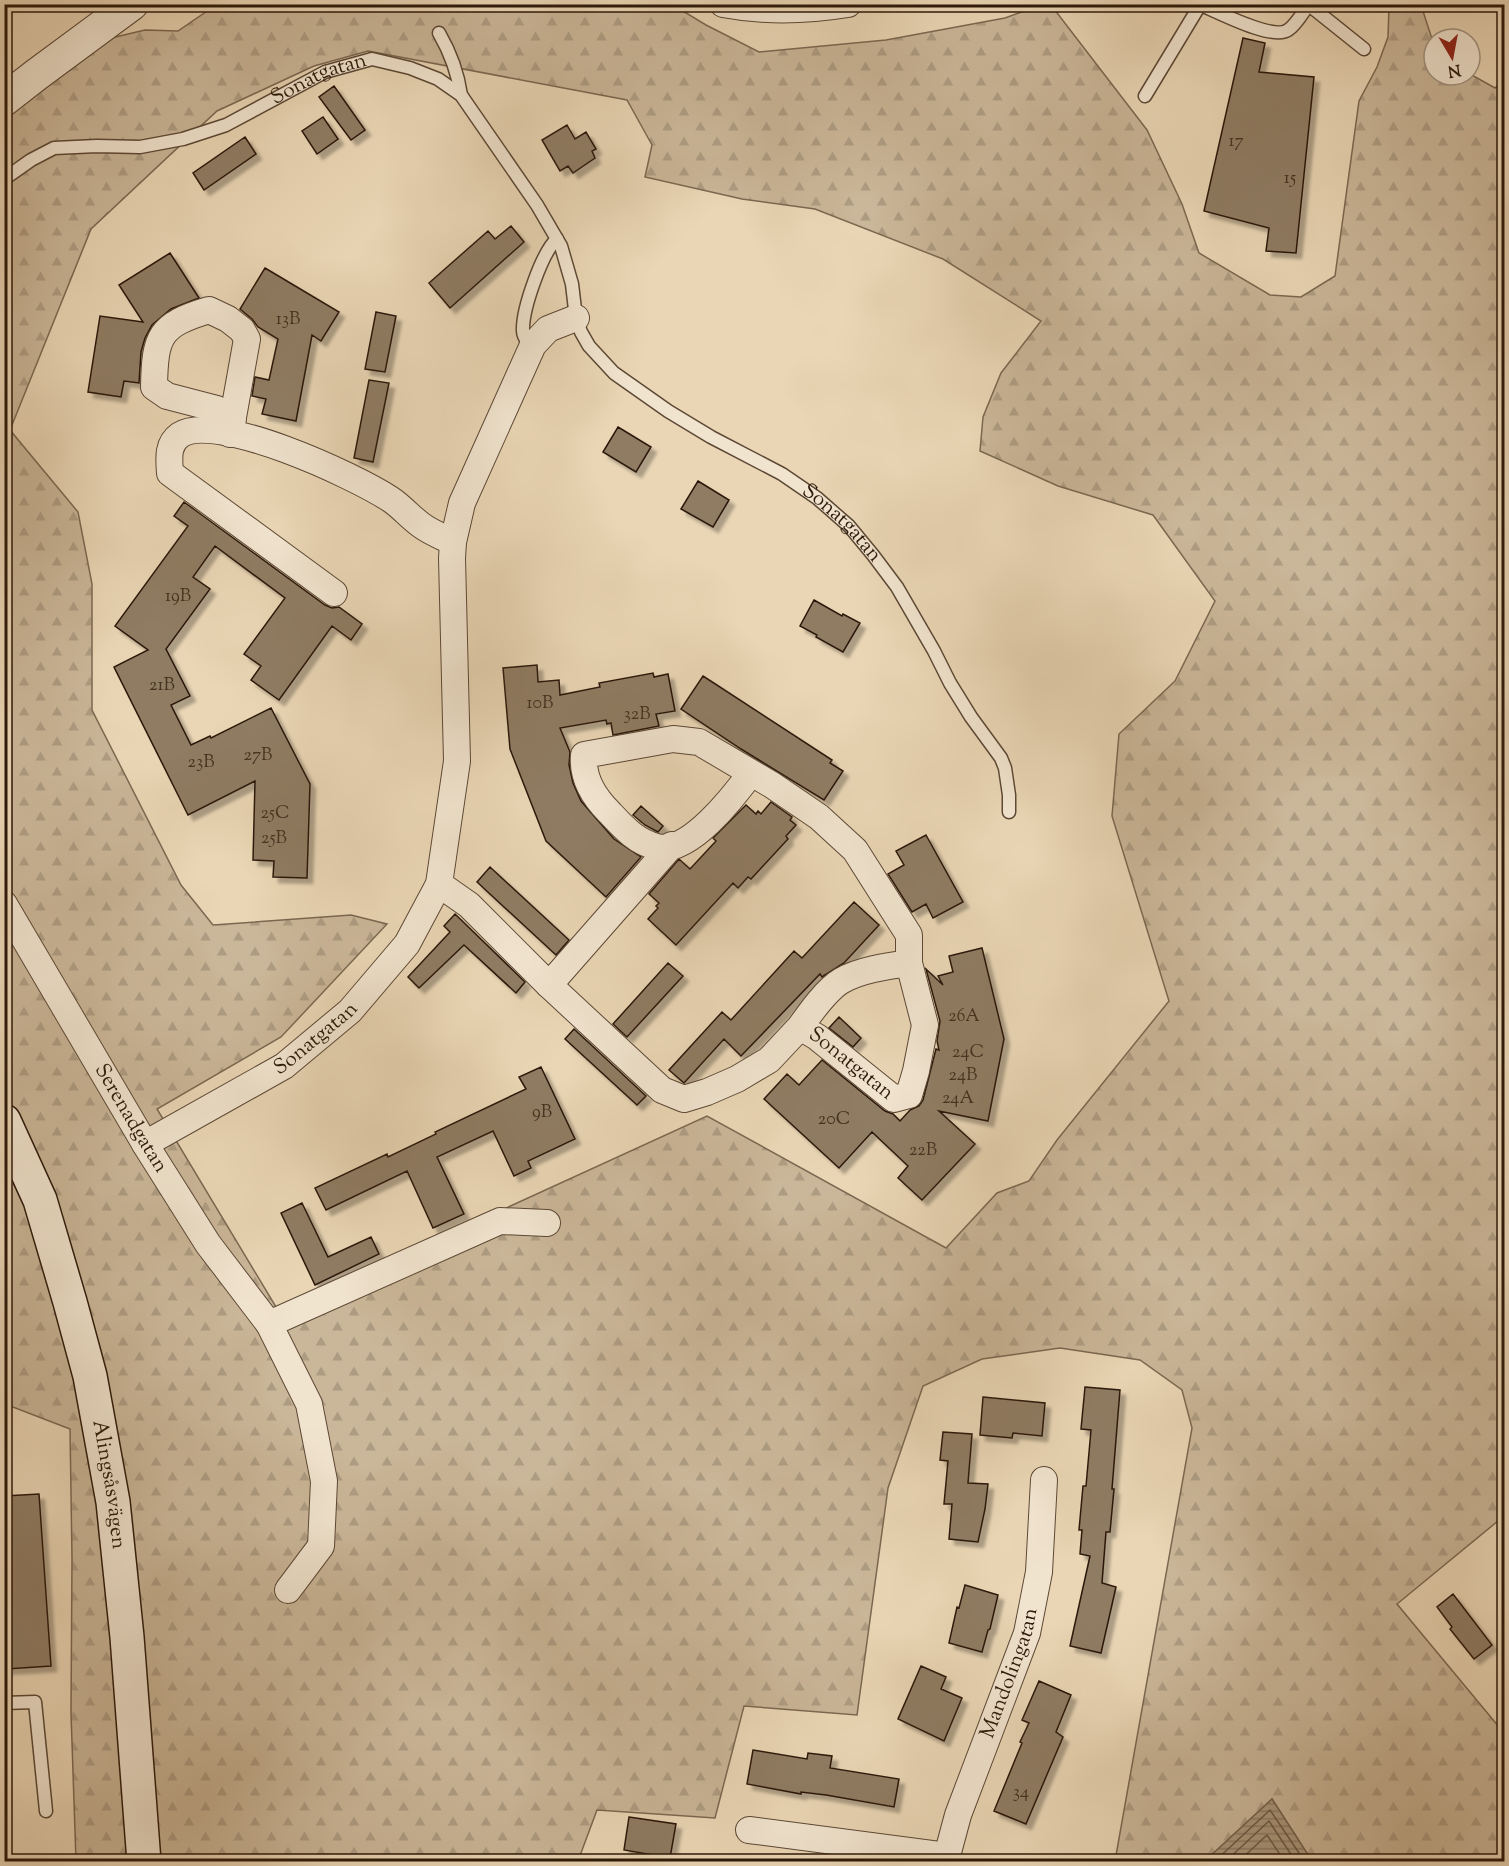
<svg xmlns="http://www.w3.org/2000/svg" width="1509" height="1866" font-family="'Sorts Mill Goudy',serif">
	<defs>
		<pattern id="forest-firs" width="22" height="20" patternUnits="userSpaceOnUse" patternTransform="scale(1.5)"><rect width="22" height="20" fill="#cab698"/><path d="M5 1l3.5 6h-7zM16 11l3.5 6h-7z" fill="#ae9c82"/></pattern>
		<pattern id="water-rules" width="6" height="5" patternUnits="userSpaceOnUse" patternTransform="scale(1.5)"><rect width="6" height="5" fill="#a9967b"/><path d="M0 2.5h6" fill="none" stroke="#8a7a63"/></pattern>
		<filter id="shadow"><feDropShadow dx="5.5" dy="5.5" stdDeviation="1.5" flood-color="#0004"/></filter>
	</defs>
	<rect width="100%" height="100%" fill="#ead6b5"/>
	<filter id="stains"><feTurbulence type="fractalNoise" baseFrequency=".00333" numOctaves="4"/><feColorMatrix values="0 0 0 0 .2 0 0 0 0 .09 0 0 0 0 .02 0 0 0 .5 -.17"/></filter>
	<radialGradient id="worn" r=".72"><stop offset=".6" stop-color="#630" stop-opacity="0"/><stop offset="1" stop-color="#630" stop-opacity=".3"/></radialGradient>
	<path fill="url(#forest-firs)" stroke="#7b6851" stroke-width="1.5" fill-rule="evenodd" d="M 216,5 L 673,5 L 706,25 L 759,52 L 886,40 L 1005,18 L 1041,5 L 1051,5 L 1147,130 L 1182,204 L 1199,253 L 1270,295 L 1301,297 L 1335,276 L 1359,101 L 1377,67 L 1388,37 L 1389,5 L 1421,5 L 1434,45 L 1434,75 L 1470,74 L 1495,88 L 1504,79 L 1504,1516 L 1397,1604 L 1504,1733 L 1504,1861 L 1312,1861 L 1272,1799 L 1205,1861 L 1115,1861 L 1192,1428 L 1182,1390 L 1140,1360 L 1060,1348 L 982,1359 L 923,1386 L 888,1488 L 857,1715 L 744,1706 L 715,1818 L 597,1810 L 578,1861 L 76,1861 L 71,1713 L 72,1558 L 70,1429 L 5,1404 L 4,118 L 30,93 L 107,39 L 145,30 L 178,31 ZM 368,51 L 627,100 L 652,145 L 645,177 L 742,199 L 815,209 L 943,259 L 1041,321 L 1001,373 L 983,417 L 980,451 L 1058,486 L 1153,515 L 1215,601 L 1175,681 L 1119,734 L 1112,816 L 1169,1001 L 1057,1140 L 1029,1181 L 997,1193 L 946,1248 L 707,1116 L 279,1312 L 157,1109 L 281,1037 L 387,924 L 351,915 L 213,925 L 181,885 L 92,710 L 92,584 L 78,512 L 10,430 L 91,229 L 217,111 L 314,66 Z"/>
	<path fill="url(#water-rules)" stroke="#77644e" stroke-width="1.5" d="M 1272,1799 L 1312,1861 L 1205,1861 Z"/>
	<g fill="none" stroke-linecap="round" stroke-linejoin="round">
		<path stroke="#6a5842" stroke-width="1.5" d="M 1214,1862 L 1270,1810 L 1305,1862
			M 1225,1862 L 1269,1821 L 1296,1862
			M 1238,1862 L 1267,1835 L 1285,1862"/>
	</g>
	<path fill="#8f7b63" stroke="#2c190a" stroke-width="1.5" filter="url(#shadow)" d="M 1243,38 L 1265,43 L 1259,72 L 1314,77 L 1296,253 L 1266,251 L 1269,228 L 1204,211 Z
		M 334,86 L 365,130 L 351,140 L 319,97 Z
		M 323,117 L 338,139 L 317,154 L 302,131 Z
		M 567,125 L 575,139 L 586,132 L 596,149 L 592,151 L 595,158 L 573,173 L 568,166 L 560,171 L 542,140 Z
		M 245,137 L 256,154 L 204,190 L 193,173 Z
		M 511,226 L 524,242 L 450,308 L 429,283 L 488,231 L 495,239 Z
		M 170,253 L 199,298 L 171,309 L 152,325 L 145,338 L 141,352 L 139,383 L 124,381 L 121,397 L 88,392 L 100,316 L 143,322 L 119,285 Z
		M 265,268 L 339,312 L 321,341 L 312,335 L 296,421 L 262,414 L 266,399 L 252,396 L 255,377 L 269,380 L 278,339 L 258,327 L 252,319 L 240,309 Z
		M 376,312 L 396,316 L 385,372 L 365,369 Z
		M 369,380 L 389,383 L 373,462 L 354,458 Z
		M 618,427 L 651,447 L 636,472 L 603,452 Z
		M 698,481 L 729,500 L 713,527 L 681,509 Z
		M 184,502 L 325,605 L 332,608 L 339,607 L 362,624 L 351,640 L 332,626 L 279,700 L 251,680 L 261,666 L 244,654 L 285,598 L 215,546 L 193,577 L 210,589 L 166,649 L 190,696 L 171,705 L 191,745 L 210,736 L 211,738 L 271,708 L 310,784 L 307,878 L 273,877 L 274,861 L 253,860 L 255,781 L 188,815 L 114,667 L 148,650 L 115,626 L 188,526 L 174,516 Z
		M 814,600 L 842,616 L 843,614 L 860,623 L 843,652 L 816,637 L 817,635 L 800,626 Z
		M 537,665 L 538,682 L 559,680 L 560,695 L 600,687 L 599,683 L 653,673 L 654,677 L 668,674 L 675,711 L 656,714 L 659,726 L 613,735 L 611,723 L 607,724 L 606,720 L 560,728 L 570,752 L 569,765 L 573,783 L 581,801 L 614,839 L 641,857 L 606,897 L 546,841 L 510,749 L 503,668 Z
		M 703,676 L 832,760 L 830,763 L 843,771 L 824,800 L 741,749 L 681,709 Z
		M 771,802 L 792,817 L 790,820 L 796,825 L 786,836 L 788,839 L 751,879 L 748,877 L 738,888 L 733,883 L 676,945 L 648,919 L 658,908 L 656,906 L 659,903 L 649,894 L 679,859 L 690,869 L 716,841 L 713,838 L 746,805 L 756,814 L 758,811 L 761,814 Z
		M 641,806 L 663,826 L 658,832 L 645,825 L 633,815 Z
		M 926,835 L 963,902 L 933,918 L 926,904 L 912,912 L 888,874 L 904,865 L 896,851 Z
		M 490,867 L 569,940 L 556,955 L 477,882 Z
		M 854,902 L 879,925 L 844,963 L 822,977 L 820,974 L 741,1056 L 724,1039 L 684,1083 L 669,1070 L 722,1012 L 731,1020 L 794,951 L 802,958 Z
		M 455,914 L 525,982 L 516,993 L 464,945 L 419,988 L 408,977 L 450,932 L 444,926 Z
		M 982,948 L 1004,1039 L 988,1121 L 939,1111 L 975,1144 L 922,1200 L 898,1178 L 908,1166 L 872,1132 L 839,1168 L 764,1099 L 787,1074 L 799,1085 L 822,1060 L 885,1111 L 893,1114 L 900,1121 L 910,1110 L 919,1106 L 923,1100 L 936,1049 L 939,1050 L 937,1041 L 940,1021 L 926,969 L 943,985 L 938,976 L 953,972 L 949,956 Z
		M 668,963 L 683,976 L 627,1037 L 613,1024 Z
		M 839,1017 L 861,1038 L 853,1047 L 829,1028 Z
		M 574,1029 L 646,1096 L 637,1105 L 565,1039 Z
		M 541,1067 L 575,1139 L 528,1161 L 531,1168 L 514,1176 L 493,1131 L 437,1157 L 464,1214 L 433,1228 L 407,1171 L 326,1210 L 315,1188 L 387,1154 L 388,1157 L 436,1134 L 435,1132 L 526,1089 L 519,1077 Z
		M 302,1203 L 328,1257 L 371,1237 L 379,1254 L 315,1285 L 281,1213 Z
		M 1085,1387 L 1120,1390 L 1112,1489 L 1114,1489 L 1110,1532 L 1106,1532 L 1102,1583 L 1116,1587 L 1101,1653 L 1070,1646 L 1090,1556 L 1080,1554 L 1082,1530 L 1079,1530 L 1083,1486 L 1086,1486 L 1091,1430 L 1081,1429 Z
		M 983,1397 L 1045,1403 L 1042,1436 L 1013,1433 L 1012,1438 L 980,1435 Z
		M 943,1432 L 972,1434 L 968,1483 L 988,1484 L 985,1509 L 978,1542 L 949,1539 L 952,1504 L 944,1504 L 948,1461 L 940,1460 Z
		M 39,1494 L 51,1666 L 6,1669 L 4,1496 Z
		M 965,1585 L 998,1595 L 990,1629 L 988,1630 L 982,1652 L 949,1643 L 957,1607 L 959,1608 Z
		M 1453,1594 L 1492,1645 L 1474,1659 L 1450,1629 L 1452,1627 L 1437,1607 Z
		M 921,1666 L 946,1677 L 941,1689 L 962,1698 L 944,1741 L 898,1719 Z
		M 1039,1681 L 1071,1695 L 1056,1732 L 1063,1737 L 1026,1824 L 994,1811 L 1022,1743 L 1020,1742 L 1029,1723 L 1022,1720 Z
		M 753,1750 L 807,1759 L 808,1753 L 832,1756 L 830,1768 L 899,1779 L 894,1807 L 826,1795 L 801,1792 L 801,1794 L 747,1784 Z
		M 629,1817 L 676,1824 L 670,1858 L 624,1850 Z"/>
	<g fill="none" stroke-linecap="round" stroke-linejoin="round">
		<g stroke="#5c4835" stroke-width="15">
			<g id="service">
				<path d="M 1199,4 C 1216,11 1273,41 1288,30 C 1296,25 1303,12 1309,4"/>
				<path d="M 1309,5 L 1364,49"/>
				<path d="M 439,33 C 450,52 458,74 461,95"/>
				<path d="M 1145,96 L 1200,5"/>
				<path id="s1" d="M 4,179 L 31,160 L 54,148 L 97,146 L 140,147 L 183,139 L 226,125 L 325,72 L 372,59 L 410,68 L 438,79 L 461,95 L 537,205 L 561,246 L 572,284 L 576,318 L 581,332 L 589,346 L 614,373 L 668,411 L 711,437 L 782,474 L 817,498 L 849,526 L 873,555 L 897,587 L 934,651 L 950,683 L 971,717 L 1001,758 L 1005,768 L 1009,795 L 1009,812"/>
				<path d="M 531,348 C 528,343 523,337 523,331 C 522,310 542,252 557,239"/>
				<path d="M 4,1703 L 35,1702 L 46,1811"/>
			</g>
		</g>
		<g stroke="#5c4835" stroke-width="28">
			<g id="minor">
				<path d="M 723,4 C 765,12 805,11 848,4"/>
				<path d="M 230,434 L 247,339 L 242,330 L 228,319 L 209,310 C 159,325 155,336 154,387 L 167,396 L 217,409 L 233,419"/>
				<path d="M 334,593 L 170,473 C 169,459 167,444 180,435 C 216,411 355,476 390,499 C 401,506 410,517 421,525 C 430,532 443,537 453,542"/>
				<path d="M 751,773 C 734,796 689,855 657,847 C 636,842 623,827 609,812 C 594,797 582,777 584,755 L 673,739 L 699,742 L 772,785 L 819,817 L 855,850 L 909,935 L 909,963"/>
				<path id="s2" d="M 439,884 L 469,905 L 549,985 L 662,1090 L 684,1099 L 707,1092 L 737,1079 L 769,1060 L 800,1027 L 817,1037 L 894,1099 L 909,1095 L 916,1071 L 925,1025 L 909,963 C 888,966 859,970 841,981 C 826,990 810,1013 800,1027"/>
				<path id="s3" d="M 4,904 L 145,1144 L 208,1244 L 269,1324 L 309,1404 L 324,1481 L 321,1546 L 288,1590"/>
				<path d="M 549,985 L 672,845"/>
				<path id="s4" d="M 145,1144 L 284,1066 L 350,1011 L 407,944 L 439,884 L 457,761 L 452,558 L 453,542 L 462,503 L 533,345 L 548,329 L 576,318"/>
				<path d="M 269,1324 L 500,1221 L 547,1223"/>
				<path d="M 749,1830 L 947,1856"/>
				<path id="s5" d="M 949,1862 L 947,1856 L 958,1815 L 1027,1633 L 1039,1572 L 1044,1480"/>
			</g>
		</g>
		<g stroke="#5c4835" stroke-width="34">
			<path id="tertiary" d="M 4,100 L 36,75 L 132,4"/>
		</g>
		<g stroke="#2c190a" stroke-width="36">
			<g id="secondary">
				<path id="s6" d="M 4,1121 L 40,1200 L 70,1302 L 90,1376 L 113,1502 L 127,1637 L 144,1862"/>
			</g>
		</g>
		<use href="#service" stroke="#f1e4cf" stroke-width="12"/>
		<use href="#minor" stroke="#f1e4cf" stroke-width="26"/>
		<use href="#tertiary" stroke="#f1e4cf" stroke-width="32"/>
		<use href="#secondary" stroke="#f1e4cf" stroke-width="33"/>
	</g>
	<g text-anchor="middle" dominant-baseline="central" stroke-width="4.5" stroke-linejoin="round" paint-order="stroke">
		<g font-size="18" fill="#453220">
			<text x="1236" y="142">17</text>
			<text x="1290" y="179">15</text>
			<text x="288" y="320">13B</text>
			<text x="178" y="597">19B</text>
			<text x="162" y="686">21B</text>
			<text x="540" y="704">10B</text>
			<text x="637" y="715">32B</text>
			<text x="258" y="756">27B</text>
			<text x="201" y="763">23B</text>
			<text x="275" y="814">25C</text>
			<text x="274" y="839">25B</text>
			<text x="964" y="1017">26A</text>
			<text x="968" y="1053">24C</text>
			<text x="963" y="1076">24B</text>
			<text x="958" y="1099">24A</text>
			<text x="542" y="1113">9B</text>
			<text x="834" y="1120">20C</text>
			<text x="923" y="1151">22B</text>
			<text x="1021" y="1793">34</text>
		</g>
		<g font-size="21" fill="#2c190a" stroke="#f1e4cf">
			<text stroke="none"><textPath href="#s1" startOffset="338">Sonatgatan</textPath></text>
			<text stroke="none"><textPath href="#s1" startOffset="1089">Sonatgatan</textPath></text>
			<text stroke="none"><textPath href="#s4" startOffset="201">Sonatgatan</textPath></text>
			<text stroke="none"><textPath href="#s2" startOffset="530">Sonatgatan</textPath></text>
			<text stroke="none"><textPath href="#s3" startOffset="249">Serenadgatan</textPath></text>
			<text stroke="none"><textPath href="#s6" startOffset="380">Alingsåsvägen</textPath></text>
			<text stroke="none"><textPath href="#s5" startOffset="200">Mandolingatan</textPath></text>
		</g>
	</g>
	<rect width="1509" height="1866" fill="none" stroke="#ead6b5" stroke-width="24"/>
	<rect x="6" y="6" width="1497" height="1854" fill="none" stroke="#2c190a" stroke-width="3"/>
	<rect x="12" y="12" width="1485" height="1842" fill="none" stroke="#2c190a" stroke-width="1.5"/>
	<g transform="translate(1452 57) rotate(170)"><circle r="28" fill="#f1e4cf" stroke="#a29380" stroke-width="1.5"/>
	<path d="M0-4.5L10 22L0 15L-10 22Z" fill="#8f2418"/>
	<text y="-9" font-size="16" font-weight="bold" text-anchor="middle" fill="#2c190a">N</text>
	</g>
	<rect width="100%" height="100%" filter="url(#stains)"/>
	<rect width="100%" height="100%" fill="url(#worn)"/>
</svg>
